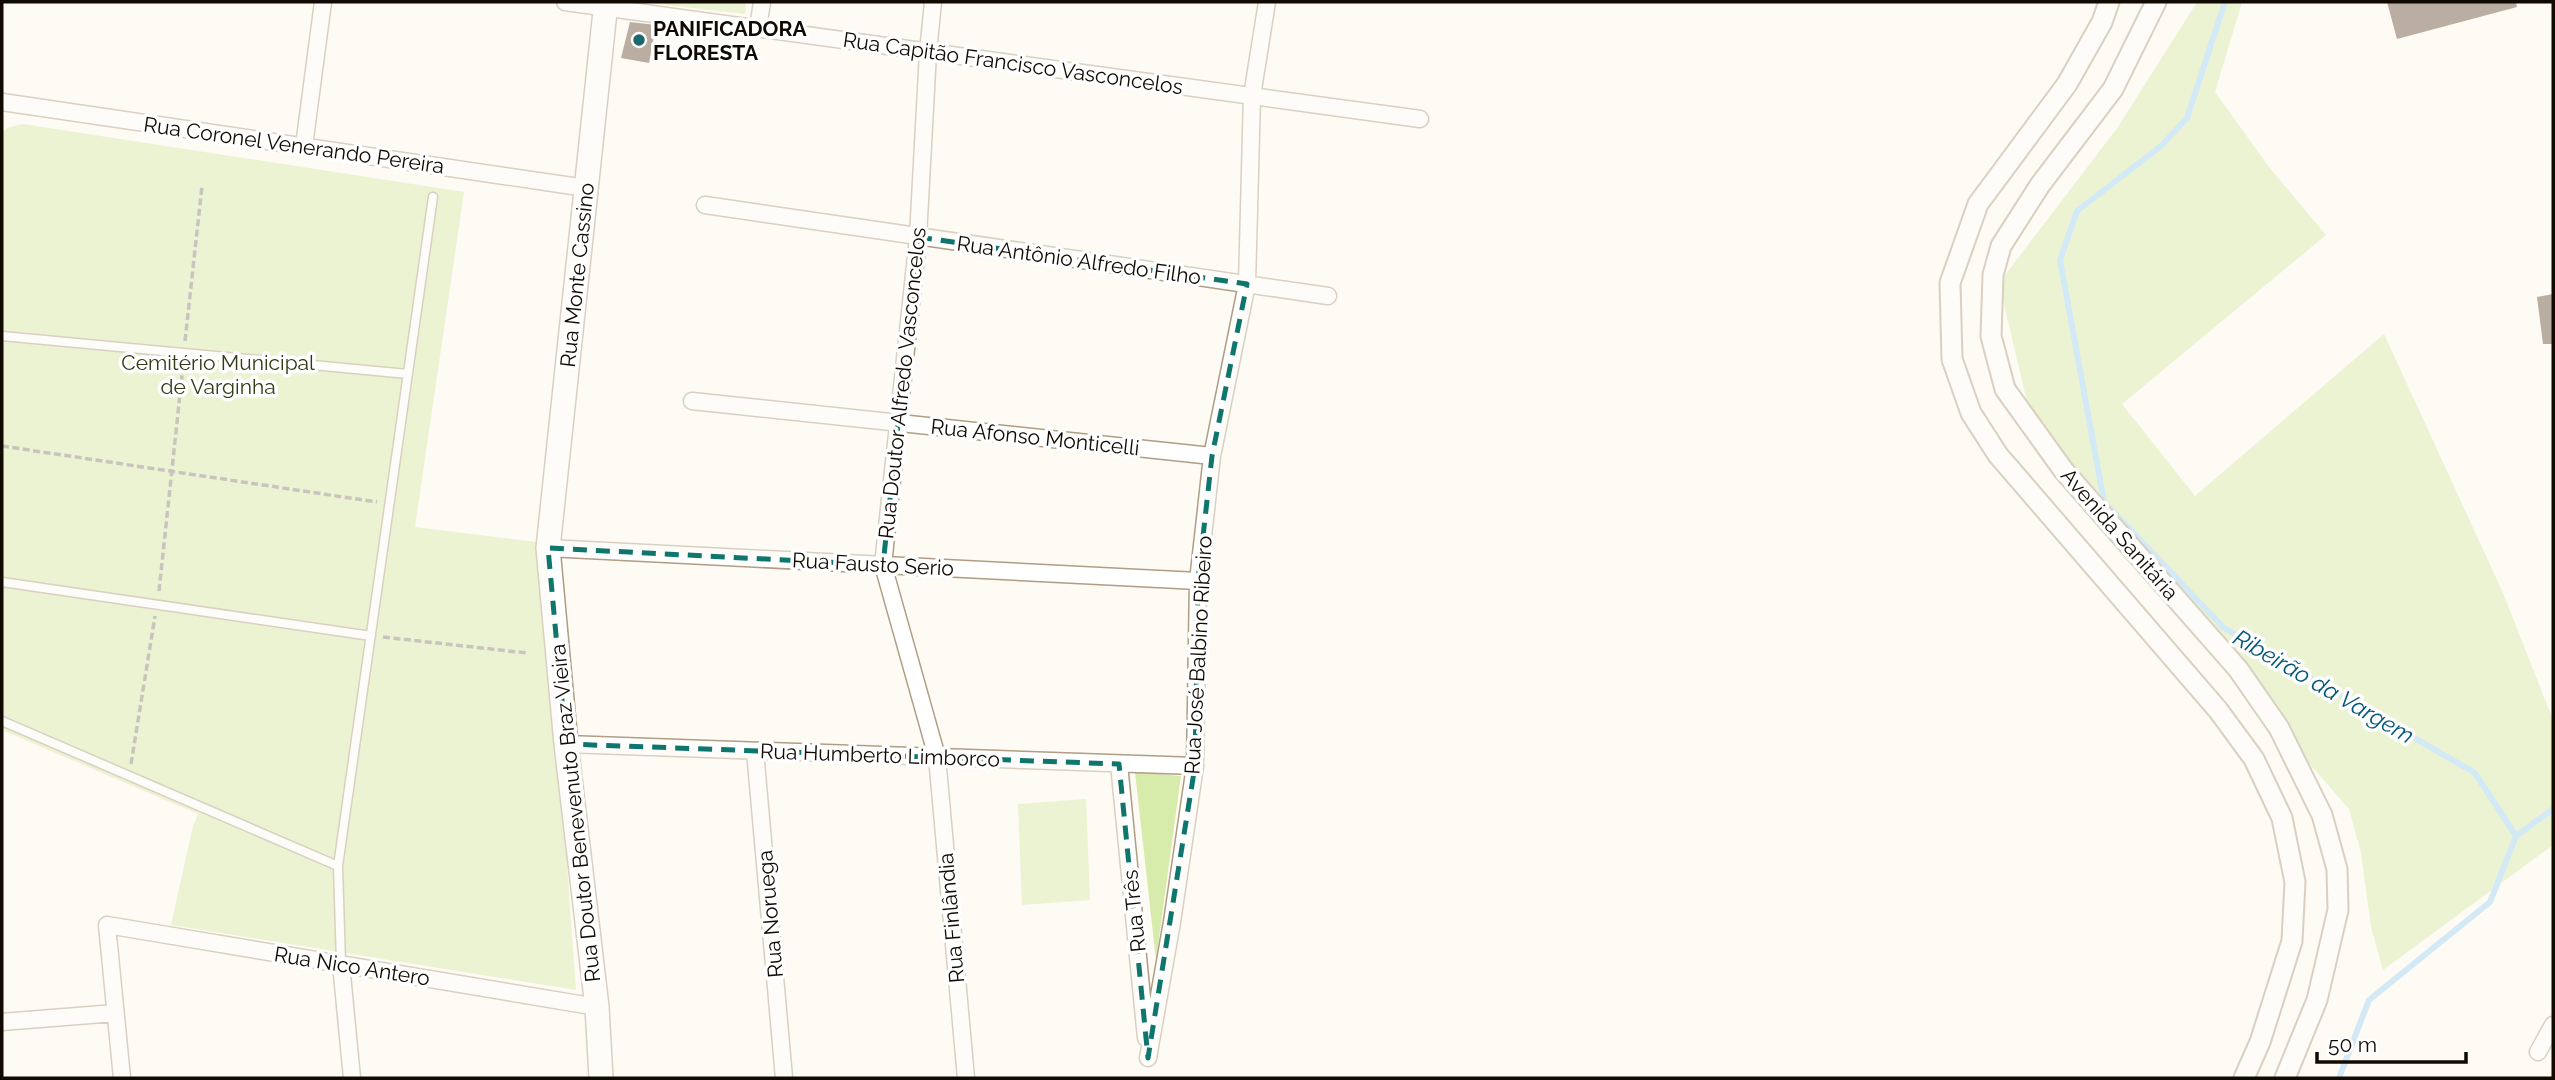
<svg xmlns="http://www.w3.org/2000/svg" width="2555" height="1080" font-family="Raleway,sans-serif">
	<rect width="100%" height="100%" fill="#fefaf4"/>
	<path fill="#d7ebab" d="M 641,2 L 746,2 L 745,14 Z
		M 2197,2 L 2242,2 L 2215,92 L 2269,167 L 2326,235 L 2122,404 L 2195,496 L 2384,334 L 2503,593 L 2553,720 L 2553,845 L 2383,970 L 2371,927 L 2361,853 L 2349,809 L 2155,587 L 2037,444 L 1999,283 L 2118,127 Z
		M 23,124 L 464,192 L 415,527 L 544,543 L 576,990 L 171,925 L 193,826 L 198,814 L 2,730 L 2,132 L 10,127 Z
		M 1135,772 L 1181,776 L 1156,960 Z
		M 1086,799 L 1090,900 L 1022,905 L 1018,804 Z"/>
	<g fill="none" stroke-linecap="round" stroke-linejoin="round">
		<path stroke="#9fd5f8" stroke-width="6" d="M 2225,2 L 2187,118 L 2161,146 L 2077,211 L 2060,260 L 2104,502 L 2224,628 L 2475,773 L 2516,836 L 2490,902 L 2369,1000 L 2339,1078
			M 2516,836 L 2553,809"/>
	</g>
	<path fill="#66533c" d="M 2387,2 L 2516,2 L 2517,7 L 2397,39 Z
		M 630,22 L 656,25 L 649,63 L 621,58 Z
		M 2553,294 L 2553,344 L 2543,344 L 2537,297 Z"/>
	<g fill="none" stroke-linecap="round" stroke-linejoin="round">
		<g stroke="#b09d83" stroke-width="11">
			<path id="service" d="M 2,336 L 408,374
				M 2,582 L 371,636
				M 2,721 L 338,866
				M 341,964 L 338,866 L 433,197"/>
		</g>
		<g stroke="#b09d83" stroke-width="19">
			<path id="minor" d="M 565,2 L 1420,119
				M 933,2 L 928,52 L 918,237 L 883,565 L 937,757 L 966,1078
				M 758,28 L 762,2
				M 2,102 L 586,188
				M 304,146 L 323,2
				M 705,205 L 1328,296
				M 692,401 L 1212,456
				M 548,548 L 1198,581
				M 566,744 L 1195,766
				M 755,751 L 784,1078
				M 1119,764 L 1146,1038
				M 341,964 L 352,1078
				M 2,1022 L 115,1013
				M 2538,1052 L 2553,1025
				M 1148,1058 L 1172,922 L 1195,766 L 1198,581 L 1212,456 L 1247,284 L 1252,96 L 1267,2
				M 122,1078 L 107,925 L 597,1007"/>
		</g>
		<g stroke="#b09d83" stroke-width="23">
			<path id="tertiary" d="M 2109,2 L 2102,22 L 2067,84 L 1978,204 L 1950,283 L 1952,359 L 1971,413 L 1998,455 L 2218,710 L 2254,759 L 2282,818 L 2295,882 L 2292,941 L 2260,1042 L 2244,1078
				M 2156,2 L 2113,89 L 2040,185 L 2001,246 L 1993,275 L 1991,336 L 2005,389 L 2064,471 L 2238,669 L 2279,728 L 2322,815 L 2337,869 L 2338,910 L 2317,1000 L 2285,1078"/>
		</g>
		<g stroke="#b09d83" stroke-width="26">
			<path id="secondary" d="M 601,1078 L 597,1007 L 566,744 L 548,548 L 606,2"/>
		</g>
		<path stroke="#89847d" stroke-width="3.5" stroke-dasharray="7 3.5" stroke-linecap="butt" d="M 185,341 L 202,186
			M 2,446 L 377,502
			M 159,591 L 183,366
			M 383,637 L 527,653
			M 131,764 L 155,616"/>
		<use href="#service" stroke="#fff" stroke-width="8"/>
		<use href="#minor" stroke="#fff" stroke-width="16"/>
		<use href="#tertiary" stroke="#fff" stroke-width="19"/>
		<use href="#secondary" stroke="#fff" stroke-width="23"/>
	</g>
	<path d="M0 0H2555V1080H0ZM 918,237 L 1247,284 L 1212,456 L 1198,581 L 1195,766 L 1148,1058 L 1119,764 L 566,744 L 548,548 L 883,565 Z" fill="#fefaf4" fill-opacity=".55" fill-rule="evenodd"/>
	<path fill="none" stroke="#0f766e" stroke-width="5" stroke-dasharray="14 9" stroke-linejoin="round" d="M 918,237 L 1247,284 L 1212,456 L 1198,581 L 1195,766 L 1148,1058 L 1119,764 L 566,744 L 548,548 L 883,565 Z"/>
	<circle fill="#1b686e" stroke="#fff" stroke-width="2.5" cx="639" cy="40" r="7"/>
	<g text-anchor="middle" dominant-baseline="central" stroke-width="7" stroke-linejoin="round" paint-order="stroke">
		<g font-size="21" font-weight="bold" fill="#110a03" stroke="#fff" text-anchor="start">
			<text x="653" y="28">PANIFICADORA<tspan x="653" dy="24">FLORESTA</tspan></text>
		</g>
		<g font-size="21" fill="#110a03" stroke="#fff">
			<text transform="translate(1013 63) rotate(8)">Rua Capitão Francisco Vasconcelos</text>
			<text transform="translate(294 145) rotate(8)">Rua Coronel Venerando Pereira</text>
			<text transform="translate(1079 260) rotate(8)">Rua Antônio Alfredo Filho</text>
			<text transform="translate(577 275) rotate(-84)">Rua Monte Cassino</text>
			<text transform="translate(902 383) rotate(-84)">Rua Doutor Alfredo Vasconcelos</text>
			<text transform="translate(1035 437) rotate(6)">Rua Afonso Monticelli</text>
			<text transform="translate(2120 534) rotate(49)">Avenida Sanitária</text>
			<text transform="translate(873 564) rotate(3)">Rua Fausto Serio</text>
			<text transform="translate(1198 655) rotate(-87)">Rua José Balbino Ribeiro</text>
			<text transform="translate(880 755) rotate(2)">Rua Humberto Limborco</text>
			<text transform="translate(575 813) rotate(-96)">Rua Doutor Benevenuto Braz Vieira</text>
			<text transform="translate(1134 911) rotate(-96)">Rua Três</text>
			<text transform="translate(770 914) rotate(-95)">Rua Noruega</text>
			<text transform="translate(951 918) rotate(-95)">Rua Finlândia</text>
			<text transform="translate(352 966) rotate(9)">Rua Nico Antero</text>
		</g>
		<g font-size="21" fill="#313b14" stroke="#fff">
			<text x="218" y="362">Cemitério Municipal<tspan x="218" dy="24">de Varginha</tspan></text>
		</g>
		<g font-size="23" font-style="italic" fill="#02557a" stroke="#fff">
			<text transform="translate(2324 686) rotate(30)">Ribeirão da Vargem</text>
		</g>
	</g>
	<rect width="2555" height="1080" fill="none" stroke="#110a03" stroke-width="7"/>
	<path d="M2317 1052v10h149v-10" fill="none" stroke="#110a03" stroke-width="3.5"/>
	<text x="2328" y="1052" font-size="21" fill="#110a03" stroke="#ffffff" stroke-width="5" paint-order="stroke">50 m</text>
</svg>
